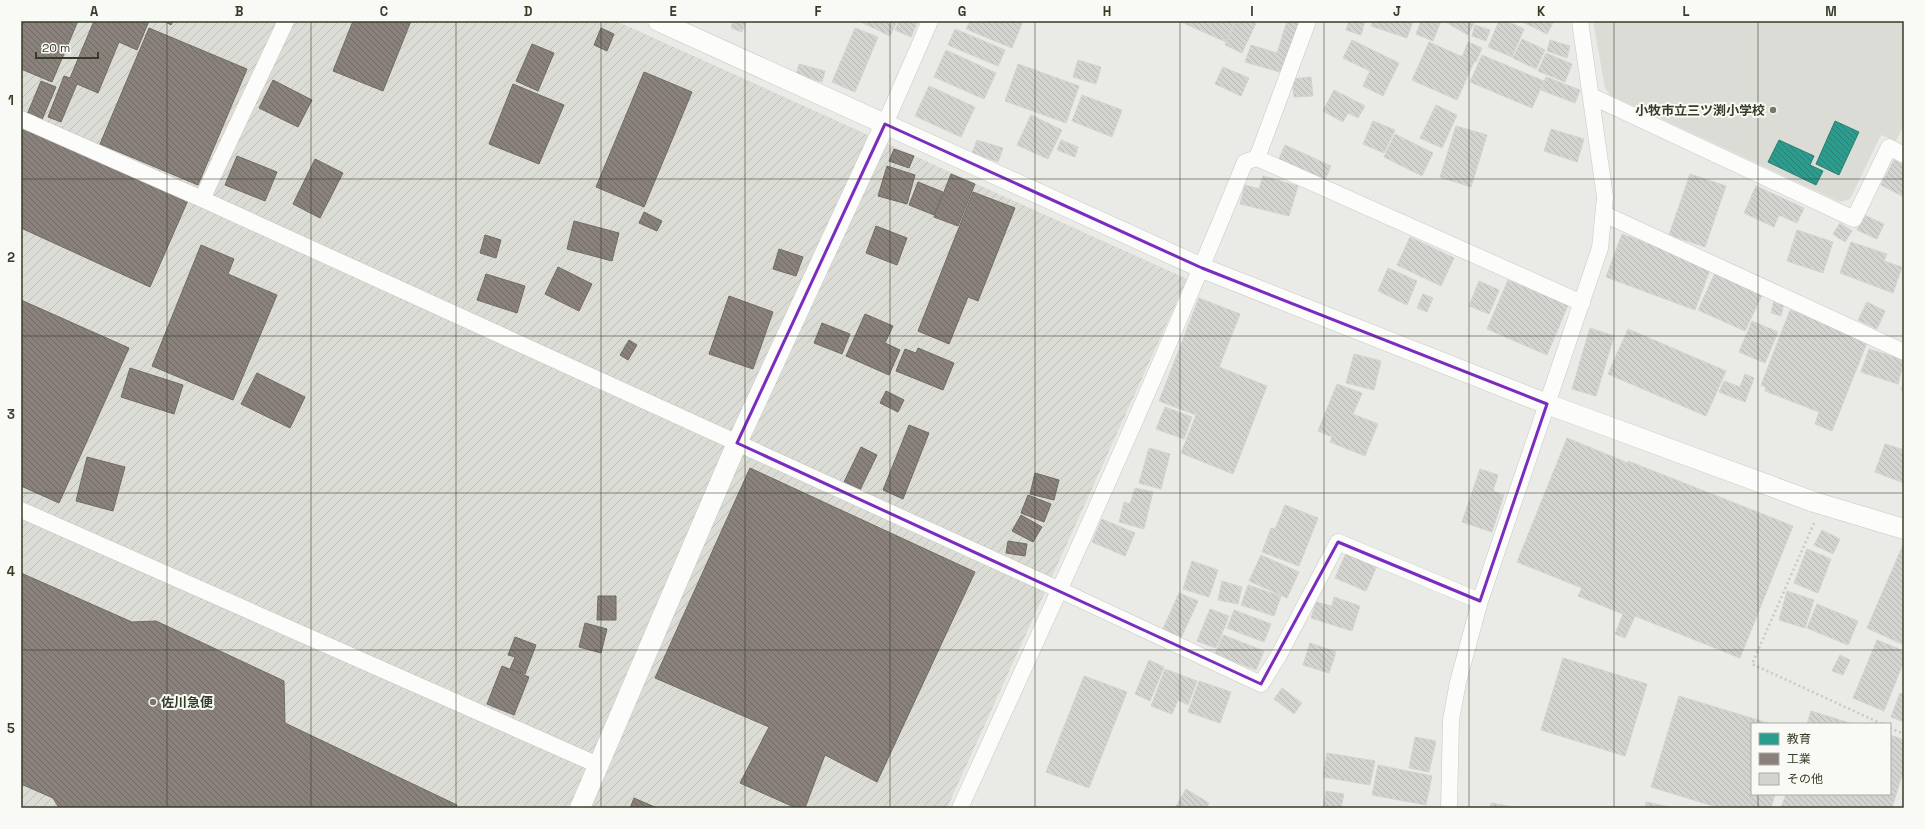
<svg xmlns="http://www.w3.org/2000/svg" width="1925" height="829" font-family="'Space Grotesk','Noto Sans JP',sans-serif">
	<defs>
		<pattern id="industrial-furrows" width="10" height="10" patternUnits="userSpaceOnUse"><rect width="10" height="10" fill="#dbdcd6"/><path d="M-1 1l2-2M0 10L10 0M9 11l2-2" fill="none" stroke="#bdbeb8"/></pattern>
		<pattern id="schools-back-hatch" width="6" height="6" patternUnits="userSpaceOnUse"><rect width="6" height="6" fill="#2a9d8f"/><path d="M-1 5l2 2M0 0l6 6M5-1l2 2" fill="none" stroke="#258175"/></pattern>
		<pattern id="industry-back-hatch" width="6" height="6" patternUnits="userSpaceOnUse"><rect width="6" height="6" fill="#8a817c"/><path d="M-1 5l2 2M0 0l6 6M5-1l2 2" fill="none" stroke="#726b65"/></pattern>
		<pattern id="building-back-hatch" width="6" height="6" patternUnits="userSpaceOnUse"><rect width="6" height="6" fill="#d3d4d0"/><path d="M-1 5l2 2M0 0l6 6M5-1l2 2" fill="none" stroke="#b6b7b2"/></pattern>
	</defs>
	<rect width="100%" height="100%" fill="#eaebe7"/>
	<path fill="#dbdcd6" d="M 1593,21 L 1904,21 L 1904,125 L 1896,141 L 1881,135 L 1850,199 L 1840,202 L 1610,95 L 1605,88 Z"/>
	<path fill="url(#industrial-furrows)" d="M 21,21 L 616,21 L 1187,279 L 947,808 L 21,808 Z"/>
	<path fill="url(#schools-back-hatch)" stroke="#2d8070" d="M 1835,121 L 1859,132 L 1839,175 L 1816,164 Z
		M 1779,140 L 1814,156 L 1810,165 L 1823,171 L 1816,185 L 1768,162 Z"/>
	<path fill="url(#industry-back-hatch)" stroke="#706d62" d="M 21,21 L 78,21 L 52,82 L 21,69 Z
		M 94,21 L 149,21 L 137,50 L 119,42 L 98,93 L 77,84 L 61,122 L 48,117 L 64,76 L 70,78 Z
		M 164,21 L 173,21 L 171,25 Z
		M 353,21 L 411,21 L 383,91 L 333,71 Z
		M 149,28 L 247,69 L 198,185 L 100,144 Z
		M 601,28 L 614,34 L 607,51 L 594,45 Z
		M 532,44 L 554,53 L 538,91 L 516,81 Z
		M 644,72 L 692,92 L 644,207 L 596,187 Z
		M 273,80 L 312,100 L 298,127 L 259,108 Z
		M 41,81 L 56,87 L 41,122 L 26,117 Z
		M 513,84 L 564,105 L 539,164 L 489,144 Z
		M 21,123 L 189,198 L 150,287 L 21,228 Z
		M 894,149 L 914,156 L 909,168 L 889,161 Z
		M 237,156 L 277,172 L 265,201 L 225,185 Z
		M 315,159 L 343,173 L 320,218 L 293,204 Z
		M 887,166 L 915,175 L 907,204 L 878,196 Z
		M 951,174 L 975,184 L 958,226 L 934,217 Z
		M 918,182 L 943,192 L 934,215 L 909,205 Z
		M 973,192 L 1015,208 L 978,301 L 968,297 L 949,344 L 918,331 Z
		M 644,212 L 662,221 L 657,231 L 639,223 Z
		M 574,221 L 619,233 L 612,261 L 567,249 Z
		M 876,226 L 907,238 L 897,265 L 866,253 Z
		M 485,235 L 501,240 L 496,258 L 480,253 Z
		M 201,245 L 234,259 L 228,274 L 277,295 L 233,400 L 152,366 Z
		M 779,249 L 803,257 L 796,276 L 773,269 Z
		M 558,267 L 592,284 L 579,311 L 545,294 Z
		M 486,274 L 525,286 L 517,313 L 477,300 Z
		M 729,296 L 773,312 L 753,369 L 709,354 Z
		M 21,300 L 129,348 L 59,503 L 21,486 Z
		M 865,314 L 893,326 L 885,343 L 900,350 L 889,375 L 846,356 Z
		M 822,323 L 850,334 L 842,354 L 814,343 Z
		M 629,340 L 637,345 L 628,360 L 620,355 Z
		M 918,348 L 954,363 L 943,390 L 896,371 L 905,349 L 916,353 Z
		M 130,368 L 183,385 L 174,414 L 121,397 Z
		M 257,373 L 305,397 L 290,428 L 241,404 Z
		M 886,391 L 904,400 L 898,412 L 880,403 Z
		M 909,425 L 929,433 L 903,499 L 883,490 Z
		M 861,447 L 877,455 L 860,490 L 844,482 Z
		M 87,457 L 125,467 L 113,511 L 76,501 Z
		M 750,468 L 975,572 L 877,782 L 825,755 L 805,808 L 796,808 L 740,783 L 769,727 L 655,678 Z
		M 1035,473 L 1059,480 L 1054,500 L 1030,494 Z
		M 1028,495 L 1051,504 L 1044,522 L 1021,513 Z
		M 1021,515 L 1042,527 L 1033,542 L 1012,531 Z
		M 1008,541 L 1027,544 L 1025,556 L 1006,553 Z
		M 21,573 L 132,622 L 156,621 L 284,681 L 285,723 L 457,805 L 456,808 L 59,808 L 53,798 L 21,784 Z
		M 598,596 L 616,596 L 616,620 L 597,620 Z
		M 585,623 L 607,629 L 601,653 L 579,647 Z
		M 515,637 L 536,645 L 525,674 L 510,669 L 515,657 L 508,655 Z
		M 502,666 L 529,677 L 514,715 L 487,704 Z
		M 634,798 L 657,808 L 630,808 Z"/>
	<path fill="url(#building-back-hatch)" stroke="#d3d4d0" d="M 733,21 L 746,21 L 742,32 L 731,28 Z
		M 864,21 L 897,21 L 890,36 L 863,23 Z
		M 899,21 L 918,21 L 911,37 L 895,30 Z
		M 970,21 L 1023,21 L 1012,48 L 966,29 Z
		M 1179,21 L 1218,22 L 1235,21 L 1226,42 Z
		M 1236,21 L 1257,21 L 1242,53 L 1225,45 Z
		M 1287,21 L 1299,21 L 1283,73 L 1245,62 L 1251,45 L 1277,53 Z
		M 1349,21 L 1365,21 L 1361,35 L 1346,30 Z
		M 1373,21 L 1413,21 L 1407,38 L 1371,26 Z
		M 1421,21 L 1441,21 L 1433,41 L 1416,34 Z
		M 1444,21 L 1475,21 L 1468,35 Z
		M 1499,21 L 1506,21 L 1524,29 L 1512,57 L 1488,47 Z
		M 1521,21 L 1554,21 L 1547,34 Z
		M 1475,25 L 1490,30 L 1486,41 L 1472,36 Z
		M 855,28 L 878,37 L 855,92 L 832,82 Z
		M 955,29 L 1005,50 L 998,66 L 948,45 Z
		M 1522,39 L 1545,50 L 1536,69 L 1513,58 Z
		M 1352,40 L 1399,63 L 1383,96 L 1363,86 L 1370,71 L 1343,58 Z
		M 1550,40 L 1570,46 L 1567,58 L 1547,51 Z
		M 1429,42 L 1474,62 L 1457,100 L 1412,80 Z
		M 1468,42 L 1482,48 L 1476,62 L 1462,57 Z
		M 946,50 L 996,73 L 984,99 L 934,77 Z
		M 1546,53 L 1572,64 L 1565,82 L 1538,71 Z
		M 1482,55 L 1544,81 L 1532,108 L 1470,82 Z
		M 1078,60 L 1101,67 L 1096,84 L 1073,77 Z
		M 799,64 L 825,71 L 822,82 L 796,75 Z
		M 1018,64 L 1079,86 L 1066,123 L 1005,101 Z
		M 1223,67 L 1249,78 L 1241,96 L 1215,84 Z
		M 1311,77 L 1313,96 L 1294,97 L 1292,79 Z
		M 1546,77 L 1580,90 L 1575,103 L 1541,90 Z
		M 929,86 L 975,107 L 961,137 L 915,116 Z
		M 1334,90 L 1365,106 L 1358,118 L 1348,113 L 1343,122 L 1323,111 Z
		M 1082,95 L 1122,110 L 1112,137 L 1072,121 Z
		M 1436,105 L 1457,115 L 1442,148 L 1420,138 Z
		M 1031,115 L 1062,130 L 1048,159 L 1017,145 Z
		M 1373,121 L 1395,130 L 1384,153 L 1363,144 Z
		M 1456,126 L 1487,135 L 1471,187 L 1440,177 Z
		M 1551,129 L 1584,139 L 1577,162 L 1544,151 Z
		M 1395,134 L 1433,153 L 1422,176 L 1384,157 Z
		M 977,140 L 1003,148 L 998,162 L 972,153 Z
		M 1061,140 L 1078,147 L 1075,157 L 1057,150 Z
		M 1285,145 L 1331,166 L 1323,184 L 1277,163 Z
		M 1894,160 L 1904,165 L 1904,197 L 1881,185 Z
		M 1690,174 L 1726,186 L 1705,247 L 1669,235 Z
		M 1263,176 L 1298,186 L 1289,216 L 1240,204 L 1245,185 L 1259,189 Z
		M 1756,186 L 1804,208 L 1797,223 L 1779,215 L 1774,227 L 1744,213 Z
		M 1864,215 L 1884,224 L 1877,239 L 1857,230 Z
		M 1840,223 L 1852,231 L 1845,242 L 1833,234 Z
		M 1797,230 L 1833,242 L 1823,273 L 1787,261 Z
		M 1622,234 L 1711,267 L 1695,310 L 1606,277 Z
		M 1410,237 L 1454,258 L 1441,286 L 1397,265 Z
		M 1851,242 L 1887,254 L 1884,261 L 1902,267 L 1893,293 L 1840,273 Z
		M 1388,268 L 1417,281 L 1407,305 L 1378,291 Z
		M 1715,273 L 1762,295 L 1745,331 L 1698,310 Z
		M 1508,280 L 1568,305 L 1547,355 L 1487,329 Z
		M 1479,281 L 1499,290 L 1489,314 L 1469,306 Z
		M 1423,294 L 1433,298 L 1427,312 L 1417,308 Z
		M 1199,298 L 1240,314 L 1219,367 L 1267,386 L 1233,474 L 1181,453 L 1196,415 L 1159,401 Z
		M 1774,300 L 1784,303 L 1781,316 L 1771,313 Z
		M 1867,302 L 1885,311 L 1877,329 L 1858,320 Z
		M 1790,310 L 1868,340 L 1832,431 L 1815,424 L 1819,412 L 1765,391 L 1766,387 L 1761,385 Z
		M 1752,321 L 1778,332 L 1765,363 L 1739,352 Z
		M 1590,328 L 1614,336 L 1596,396 L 1572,389 Z
		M 1628,329 L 1726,371 L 1706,416 L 1608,374 Z
		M 1869,349 L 1904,360 L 1898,384 L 1861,372 Z
		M 1354,354 L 1381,361 L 1374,390 L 1346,383 Z
		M 1745,374 L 1754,378 L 1745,402 L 1719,392 L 1724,381 L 1740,387 Z
		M 1904,381 L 1904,391 L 1901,390 Z
		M 1337,384 L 1362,393 L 1353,414 L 1378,424 L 1365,456 L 1330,442 L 1332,437 L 1318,431 Z
		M 1165,407 L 1192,417 L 1184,439 L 1156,429 Z
		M 1567,438 L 1628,463 L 1628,461 L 1793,526 L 1740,658 L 1635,616 L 1625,638 L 1615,634 L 1623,614 L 1578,596 L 1582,588 L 1517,562 Z
		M 1885,444 L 1904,450 L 1904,483 L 1875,472 Z
		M 1149,448 L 1170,454 L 1161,489 L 1139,483 Z
		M 1480,469 L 1498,475 L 1493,491 L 1504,495 L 1492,532 L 1462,522 Z
		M 1135,488 L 1153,492 L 1144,529 L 1119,522 L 1124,502 L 1130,504 Z
		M 1285,505 L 1318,518 L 1299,566 L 1262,552 L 1271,528 L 1275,529 Z
		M 1102,519 L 1135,533 L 1125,556 L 1092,542 Z
		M 1822,530 L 1840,539 L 1833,554 L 1814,545 Z
		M 1903,545 L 1904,546 L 1904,645 L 1867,628 Z
		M 1807,549 L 1831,559 L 1818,593 L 1794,583 Z
		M 1346,553 L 1377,566 L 1366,591 L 1335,578 Z
		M 1261,555 L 1299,572 L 1287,598 L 1249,581 Z
		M 1192,561 L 1218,570 L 1209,597 L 1183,589 Z
		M 1222,581 L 1242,587 L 1238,604 L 1218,600 Z
		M 1248,585 L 1281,596 L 1274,616 L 1241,605 Z
		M 1787,591 L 1814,600 L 1805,628 L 1779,620 Z
		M 1179,593 L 1198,601 L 1180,640 L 1162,631 Z
		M 1334,597 L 1360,606 L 1352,631 L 1311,618 L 1316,602 L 1332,606 Z
		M 1817,604 L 1858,621 L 1848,645 L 1807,628 Z
		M 1210,609 L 1229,616 L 1216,648 L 1197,641 Z
		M 1234,610 L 1271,624 L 1264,642 L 1227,628 Z
		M 1223,635 L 1264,651 L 1256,670 L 1215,654 Z
		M 1877,640 L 1904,651 L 1904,661 L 1884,711 L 1853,698 Z
		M 1310,643 L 1336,652 L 1329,673 L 1303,665 Z
		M 1840,655 L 1850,660 L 1843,675 L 1832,671 Z
		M 1563,658 L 1647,684 L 1625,756 L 1541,730 Z
		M 1149,660 L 1164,667 L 1150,701 L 1135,694 Z
		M 1165,669 L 1197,681 L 1188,705 L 1178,700 L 1172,714 L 1151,706 Z
		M 1084,676 L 1127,692 L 1089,788 L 1046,772 Z
		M 1199,681 L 1231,692 L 1220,723 L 1188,712 Z
		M 1282,688 L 1302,703 L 1294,714 L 1274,699 Z
		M 1900,693 L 1904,695 L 1904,722 L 1891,717 Z
		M 1679,696 L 1771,724 L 1752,724 L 1752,794 L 1775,794 L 1771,808 L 1720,808 L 1651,787 Z
		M 1811,711 L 1853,724 L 1807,724 Z
		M 1890,735 L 1904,740 L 1904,776 L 1902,775 L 1892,808 L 1781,808 L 1786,794 L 1890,794 Z
		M 1415,737 L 1436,741 L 1429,772 L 1409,768 Z
		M 1327,753 L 1375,761 L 1370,785 L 1323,777 Z
		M 1378,765 L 1432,776 L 1426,805 L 1372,795 Z
		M 1186,789 L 1209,803 L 1206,808 L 1175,808 Z
		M 1326,791 L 1344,794 L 1341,808 L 1323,808 Z
		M 1646,802 L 1674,808 L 1645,808 Z
		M 1491,803 L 1518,808 L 1490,808 Z"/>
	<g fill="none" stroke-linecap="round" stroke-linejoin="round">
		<g stroke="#c7c8c4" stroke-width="17">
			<path id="minor" d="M 286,21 L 202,199 L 1060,590 L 1261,684 L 1279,655 L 1338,542 L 1480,601
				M 1591,96 L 1854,219 L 1889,147 L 1904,155
				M 21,119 L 202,199
				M 885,124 L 930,21
				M 1257,158 L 1582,303
				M 1604,214 L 1904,352
				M 21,510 L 598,765
				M 960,808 C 1058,594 1156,380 1245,162 L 1257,158 L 1308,21
				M 1449,808 L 1451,720 L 1458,682 L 1480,601 L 1600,248 L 1605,197 L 1580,21"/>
		</g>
		<g stroke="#c7c8c4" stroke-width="21">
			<path id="tertiary" d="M 658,21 L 1202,268 L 1547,404 L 1814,502 L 1904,529
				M 580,808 L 737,443 L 885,124"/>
		</g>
		<path stroke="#c7cac3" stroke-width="2.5" stroke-dasharray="2 3" stroke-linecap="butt" d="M 1814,523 L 1752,664 L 1882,724
			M 1890,728 L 1904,734"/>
		<use href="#minor" stroke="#fcfcfb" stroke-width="16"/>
		<use href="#tertiary" stroke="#fcfcfb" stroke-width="20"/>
	</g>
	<path fill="none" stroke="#7b2cbf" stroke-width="3" stroke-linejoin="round" d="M 885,124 L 1202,268 L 1547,404 L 1480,601 L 1338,542 L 1261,684 L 737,443 Z"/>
	<path fill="none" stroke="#343d26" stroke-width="1" stroke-opacity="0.55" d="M 167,21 L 167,808M 311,21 L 311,808M 456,21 L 456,808M 601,21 L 601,808M 745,21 L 745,808M 890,21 L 890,808M 1035,21 L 1035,808M 1180,21 L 1180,808M 1324,21 L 1324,808M 1469,21 L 1469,808M 1614,21 L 1614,808M 1758,21 L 1758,724M 21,179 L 1904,179M 21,336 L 1904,336M 21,493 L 1904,493M 21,650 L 1904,650M 1758,794 L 1758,808"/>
	<g fill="#747a6a" stroke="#f9f9f6" stroke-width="1.5">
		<circle cx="1773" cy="110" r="4"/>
		<circle cx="153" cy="702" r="4"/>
	</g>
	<g text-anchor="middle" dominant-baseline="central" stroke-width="4" stroke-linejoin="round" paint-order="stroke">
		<g font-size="13" font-weight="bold" fill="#343d26" stroke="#f9f9f6" text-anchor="end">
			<text x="1765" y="110">小牧市立三ツ渕小学校</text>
			<text x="161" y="702" text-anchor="start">佐川急便</text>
		</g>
	</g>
	<rect width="1925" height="829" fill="none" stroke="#f9f9f6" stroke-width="44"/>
	<rect x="1751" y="723" width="140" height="72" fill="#f9f9f6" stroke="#aaaea3"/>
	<rect x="1759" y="733" width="20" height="12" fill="#2a9d8f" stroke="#aaaea3"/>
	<text x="1787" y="743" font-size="12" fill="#343d26">教育</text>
	<rect x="1759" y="753" width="20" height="12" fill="#8a817c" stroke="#aaaea3"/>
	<text x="1787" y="763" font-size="12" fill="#343d26">工業</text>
	<rect x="1759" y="773" width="20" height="12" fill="#d3d4d0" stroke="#aaaea3"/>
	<text x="1787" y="783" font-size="12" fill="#343d26">その他</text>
	<path d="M36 52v6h62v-6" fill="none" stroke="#343d26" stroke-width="2"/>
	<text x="42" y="52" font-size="12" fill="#343d26" stroke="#f9f9f6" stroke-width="3" paint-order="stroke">20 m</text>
	<rect x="22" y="22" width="1881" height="785" fill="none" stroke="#343d26" stroke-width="1.5"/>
	<g font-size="13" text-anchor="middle" font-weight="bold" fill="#343d26">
		<text x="94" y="16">A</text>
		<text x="239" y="16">B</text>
		<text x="384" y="16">C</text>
		<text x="528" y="16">D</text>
		<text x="673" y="16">E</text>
		<text x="818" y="16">F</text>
		<text x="962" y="16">G</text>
		<text x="1107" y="16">H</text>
		<text x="1252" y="16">I</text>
		<text x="1397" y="16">J</text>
		<text x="1541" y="16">K</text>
		<text x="1686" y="16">L</text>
		<text x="1831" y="16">M</text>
		<text x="11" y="105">1</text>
		<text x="11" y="262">2</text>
		<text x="11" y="419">3</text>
		<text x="11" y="576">4</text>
		<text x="11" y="733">5</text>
	</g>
</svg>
